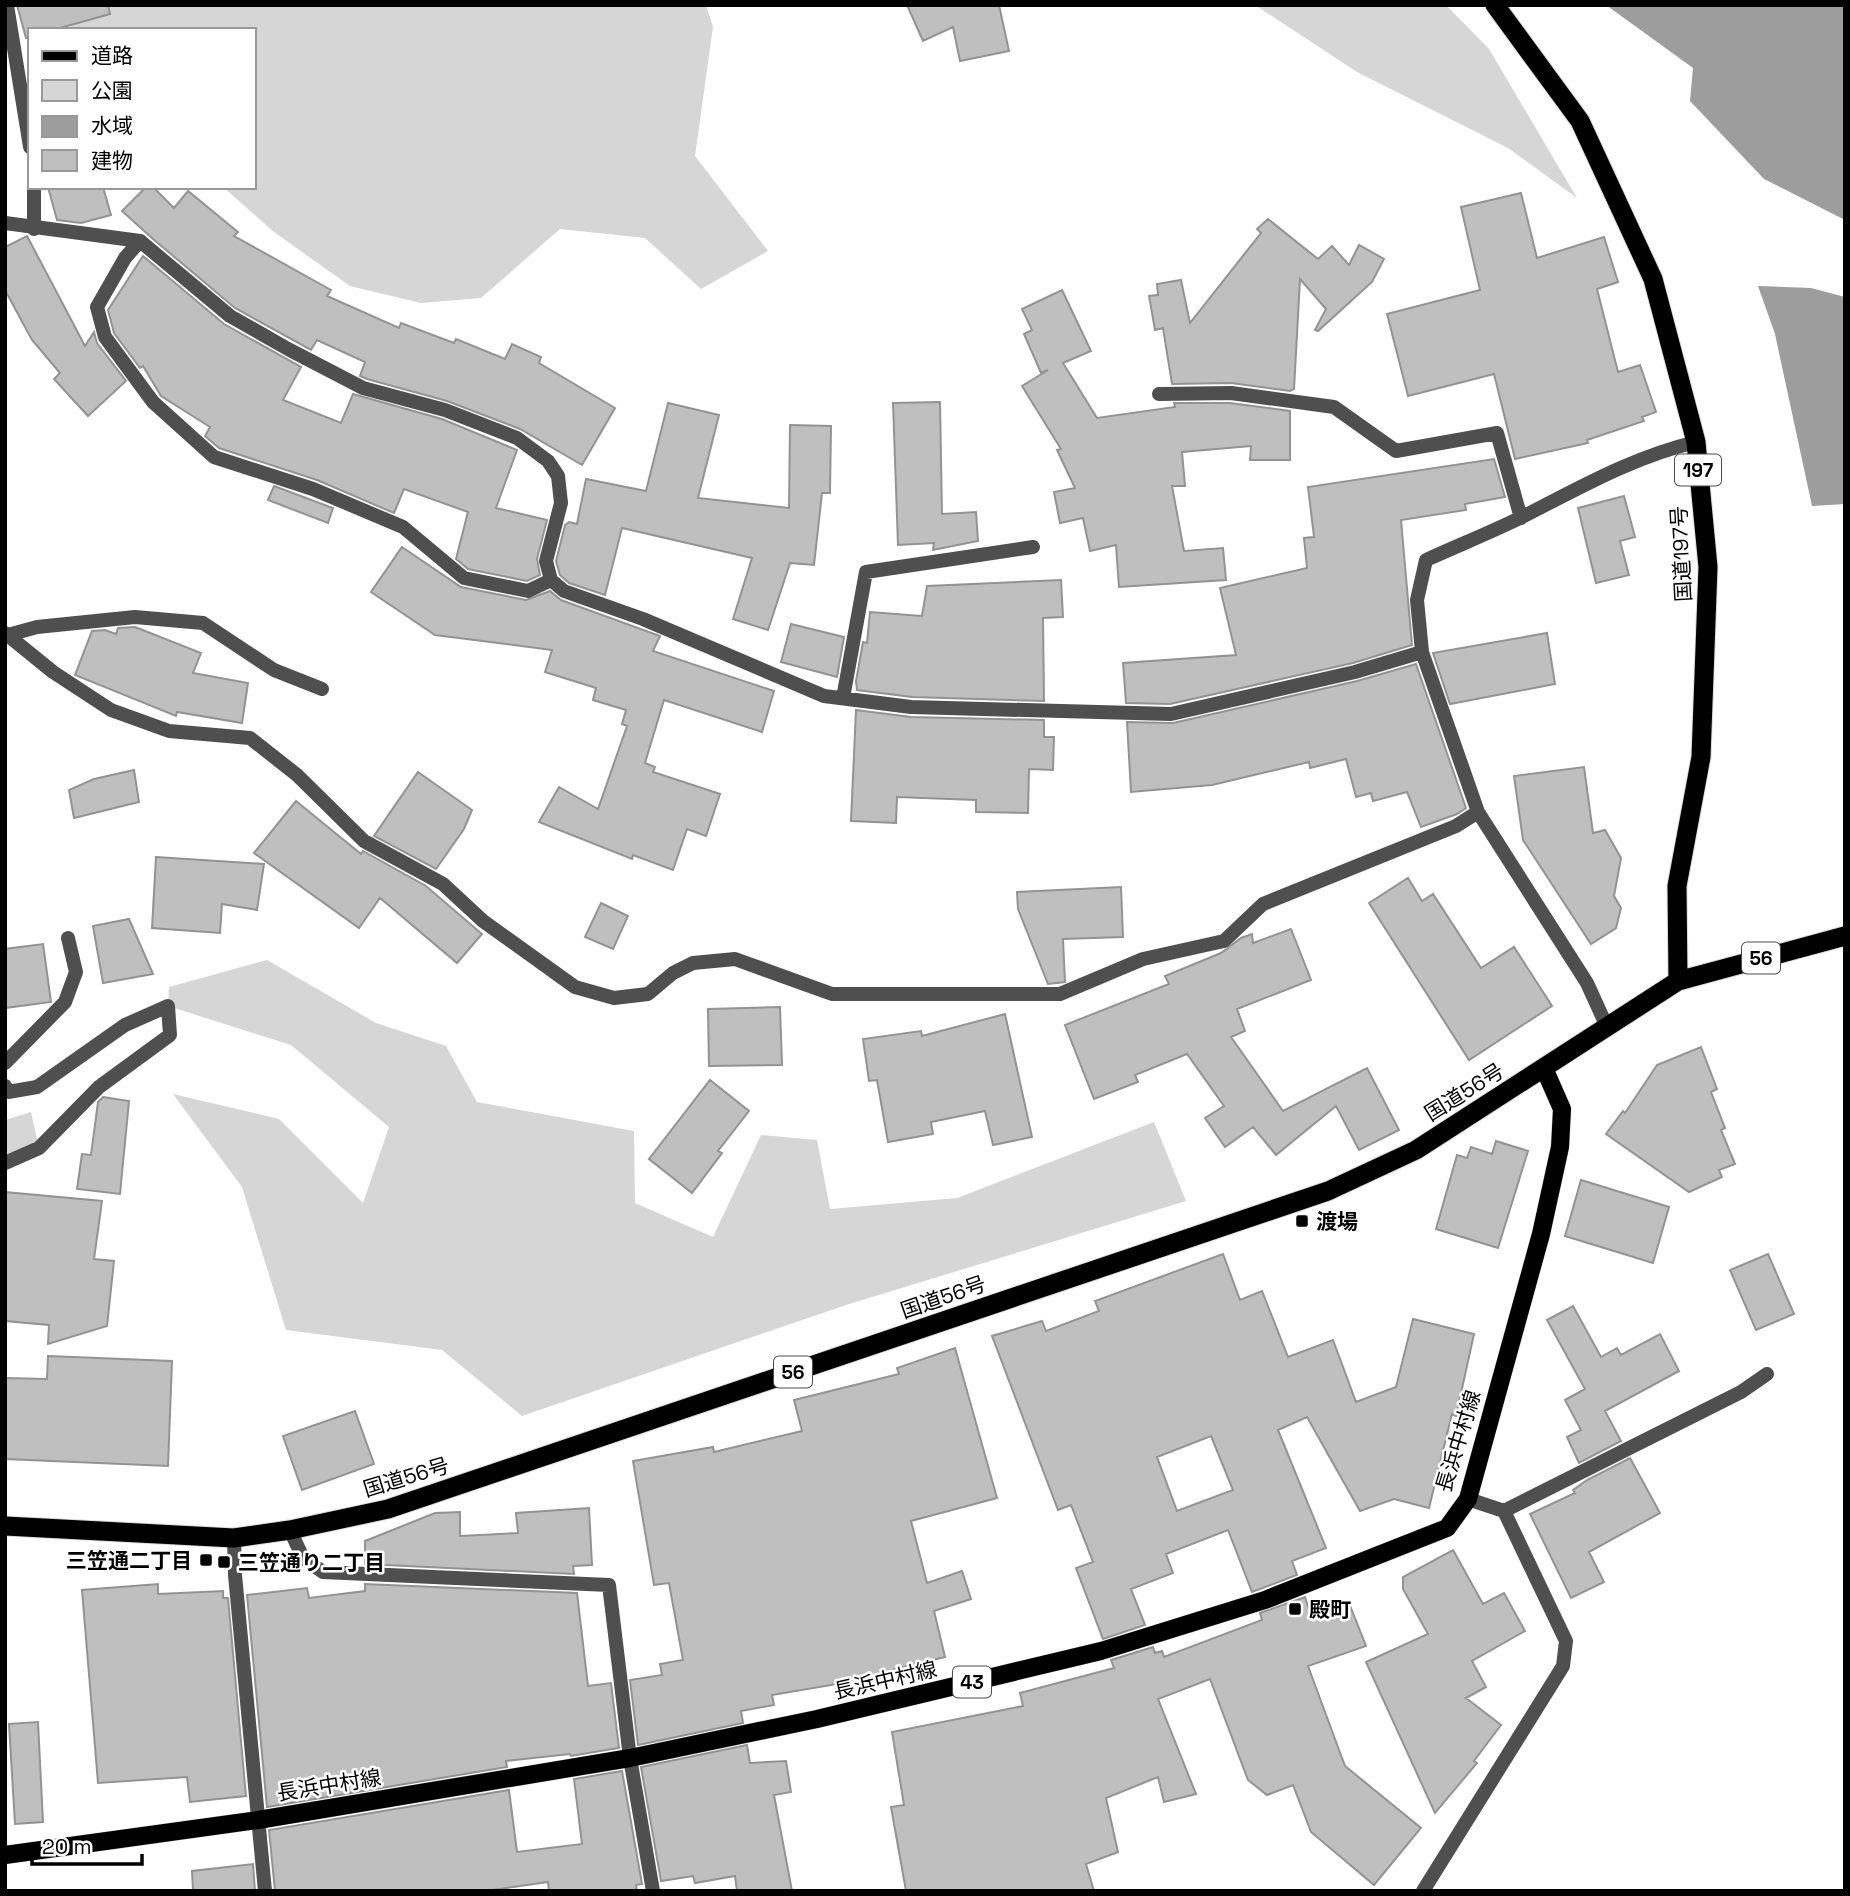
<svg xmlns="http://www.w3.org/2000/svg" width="1850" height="1896" font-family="'Space Grotesk','Noto Sans JP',sans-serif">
	<rect width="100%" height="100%" fill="#fff"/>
	<path fill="#d6d6d6" d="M 60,5 L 706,5 L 713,27 L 695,156 L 768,251 L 701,289 L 645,238 L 560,229 L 481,298 L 421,303 L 350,286 L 274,232 L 223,187 L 254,187 L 254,30 L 73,30 Z
		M 1255,5 L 1446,5 L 1489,49 L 1577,198 L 1508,148 L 1357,72 Z
		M 267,960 L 376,1023 L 446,1046 L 477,1102 L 634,1131 L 635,1203 L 713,1237 L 761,1135 L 817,1140 L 830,1209 L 957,1198 L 1154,1122 L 1186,1201 L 846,1305 L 522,1416 L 442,1350 L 286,1330 L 242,1187 L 173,1094 L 279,1119 L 363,1203 L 389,1127 L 291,1045 L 168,1006 L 169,987 Z
		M 31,1112 L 39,1148 L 5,1163 L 5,1120 Z"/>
	<path fill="#9d9d9d" d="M 1606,5 L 1845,5 L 1845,220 L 1764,179 L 1690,101 L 1693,68 Z
		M 1758,286 L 1811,288 L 1845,297 L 1845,504 L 1812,506 L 1775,334 Z"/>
	<path fill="#bfbfbf" stroke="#939393" stroke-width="2" fill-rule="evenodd" d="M 17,5 L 108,5 L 110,14 L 53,30 L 30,30 L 30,37 L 26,38 Z
		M 907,5 L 999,5 L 1009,51 L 960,61 L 953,27 L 923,41 Z
		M 48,187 L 103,187 L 111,215 L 81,223 L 57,220 Z
		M 146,187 L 153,187 L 174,208 L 188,191 L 238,232 L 234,236 L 331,290 L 327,296 L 399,328 L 401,323 L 454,343 L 456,339 L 505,359 L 512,344 L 541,357 L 539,363 L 615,408 L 582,465 L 520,429 L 447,401 L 367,379 L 360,376 L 365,362 L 317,340 L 311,350 L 235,308 L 153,239 L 122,211 Z
		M 1521,193 L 1537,258 L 1604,237 L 1618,282 L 1597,289 L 1618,372 L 1640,365 L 1656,412 L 1642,417 L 1644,421 L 1587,440 L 1588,443 L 1515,459 L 1494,374 L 1408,396 L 1387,314 L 1480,290 L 1461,207 Z
		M 1268,219 L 1318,259 L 1332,246 L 1349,265 L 1359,245 L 1384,259 L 1372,282 L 1318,331 L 1315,330 L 1326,309 L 1300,279 L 1294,389 L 1290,391 L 1231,383 L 1172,384 L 1163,328 L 1155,330 L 1149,296 L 1158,295 L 1157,284 L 1181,280 L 1190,323 L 1261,233 L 1257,229 Z
		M 27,236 L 85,346 L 94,332 L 97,343 L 126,381 L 88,416 L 54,379 L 60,373 L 32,340 L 5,290 L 5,247 Z
		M 143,256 L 224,324 L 301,367 L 283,400 L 341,423 L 353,394 L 442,419 L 517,450 L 496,508 L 547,520 L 537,559 L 540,575 L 527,581 L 468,569 L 456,559 L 468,512 L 404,489 L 394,513 L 317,480 L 219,448 L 205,436 L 210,427 L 161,396 L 143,366 L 140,368 L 114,333 L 108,310 Z
		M 1062,290 L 1091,351 L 1063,363 L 1097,418 L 1175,407 L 1174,403 L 1230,403 L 1290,411 L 1290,460 L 1250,460 L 1251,446 L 1182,452 L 1185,486 L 1172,486 L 1184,551 L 1223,548 L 1226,580 L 1119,587 L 1116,545 L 1090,551 L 1083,518 L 1060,523 L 1054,492 L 1075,488 L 1057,450 L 1061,449 L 1022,386 L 1048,370 L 1041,373 L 1024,334 L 1032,330 L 1022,309 Z
		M 940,402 L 942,514 L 976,512 L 978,541 L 933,550 L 934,543 L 898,545 L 893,403 Z
		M 668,403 L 719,415 L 698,498 L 789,508 L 790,425 L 831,426 L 830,493 L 822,493 L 814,565 L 790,563 L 768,630 L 733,619 L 752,558 L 622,528 L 605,595 L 569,583 L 560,575 L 556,561 L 565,525 L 569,522 L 577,524 L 586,479 L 646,491 Z
		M 1494,459 L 1505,497 L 1465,504 L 1466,510 L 1401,520 L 1412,645 L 1353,663 L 1170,704 L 1126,703 L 1123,663 L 1236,655 L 1220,588 L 1307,568 L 1304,538 L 1314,537 L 1308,487 Z
		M 274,486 L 333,508 L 328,523 L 268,500 Z
		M 1624,496 L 1635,537 L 1620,541 L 1629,575 L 1596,583 L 1578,508 Z
		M 402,547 L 461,587 L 526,600 L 550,591 L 561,600 L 660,636 L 653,651 L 774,691 L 762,732 L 664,700 L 645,763 L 655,767 L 653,772 L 720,794 L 706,836 L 687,829 L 673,870 L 633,855 L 632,859 L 539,822 L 559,787 L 598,809 L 627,726 L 622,724 L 626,710 L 593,700 L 596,688 L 545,672 L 552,650 L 435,635 L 371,592 Z
		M 1061,580 L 1063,617 L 1043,618 L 1044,701 L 912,697 L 857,690 L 856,681 L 863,642 L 867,643 L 870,612 L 922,616 L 927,586 Z
		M 791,624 L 844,637 L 837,677 L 781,662 Z
		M 135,627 L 201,653 L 193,673 L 248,683 L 242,723 L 177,712 L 176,716 L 75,675 L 92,631 L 105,630 L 116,634 L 118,628 Z
		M 1547,633 L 1555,684 L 1450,704 L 1433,653 Z
		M 1416,664 L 1466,808 L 1457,814 L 1421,827 L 1407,792 L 1373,801 L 1371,793 L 1356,797 L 1346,759 L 1310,768 L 1309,762 L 1212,785 L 1131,792 L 1127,722 L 1173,723 L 1357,681 Z
		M 856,710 L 911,717 L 1044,720 L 1044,737 L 1054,737 L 1053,770 L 1029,769 L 1028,813 L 976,812 L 976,800 L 897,797 L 896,823 L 851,821 Z
		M 1584,767 L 1593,833 L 1605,830 L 1621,858 L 1614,896 L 1621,908 L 1616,928 L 1591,944 L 1523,840 L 1514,776 Z
		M 134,770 L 139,802 L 74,818 L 69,790 L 94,779 Z
		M 418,772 L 472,810 L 464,829 L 436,869 L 374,836 Z
		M 296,801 L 361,854 L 363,851 L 426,886 L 482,934 L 457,963 L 380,898 L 359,928 L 254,853 Z
		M 156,857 L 264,864 L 257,910 L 222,904 L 220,933 L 152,928 Z
		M 1408,878 L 1422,901 L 1433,894 L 1481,968 L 1514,947 L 1552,1006 L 1469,1060 L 1369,903 Z
		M 1121,887 L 1123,937 L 1063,939 L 1065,982 L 1048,984 L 1018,909 L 1017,892 Z
		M 601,903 L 628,916 L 613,949 L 585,937 Z
		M 129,919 L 153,974 L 103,983 L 93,926 Z
		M 1291,929 L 1311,980 L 1237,1009 L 1245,1031 L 1231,1037 L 1283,1111 L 1367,1068 L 1399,1130 L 1359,1150 L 1336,1106 L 1276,1155 L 1253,1127 L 1225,1147 L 1205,1118 L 1224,1106 L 1187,1054 L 1135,1075 L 1138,1082 L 1094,1099 L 1065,1025 L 1169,984 L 1165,976 L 1221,953 L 1241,938 L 1252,934 L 1253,943 Z
		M 43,944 L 51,1002 L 5,1008 L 5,949 Z
		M 780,1007 L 782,1065 L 709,1066 L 708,1009 Z
		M 1005,1014 L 1032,1137 L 993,1145 L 985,1111 L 931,1122 L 933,1134 L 888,1142 L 877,1080 L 869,1081 L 863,1039 L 921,1031 L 922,1036 Z
		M 1701,1047 L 1717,1089 L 1711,1092 L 1725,1128 L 1721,1130 L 1735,1164 L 1719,1170 L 1722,1177 L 1689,1192 L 1606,1134 L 1623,1111 L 1625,1113 L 1657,1065 Z
		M 710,1080 L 749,1111 L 718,1151 L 722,1153 L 692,1193 L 649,1159 Z
		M 103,1097 L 129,1101 L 120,1194 L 77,1189 L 82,1154 L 91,1155 L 98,1102 Z
		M 1496,1141 L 1528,1151 L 1498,1248 L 1436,1229 L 1457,1155 L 1467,1158 L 1471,1147 L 1492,1154 Z
		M 1581,1180 L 1669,1207 L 1653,1263 L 1565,1236 Z
		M 5,1192 L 102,1201 L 94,1259 L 114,1261 L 107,1326 L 48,1344 L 49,1325 L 5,1321 Z
		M 1223,1254 L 1240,1300 L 1262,1291 L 1288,1357 L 1333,1340 L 1356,1402 L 1396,1387 L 1413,1319 L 1474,1334 L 1456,1416 L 1452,1414 L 1429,1508 L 1394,1499 L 1360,1511 L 1307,1417 L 1278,1430 L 1326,1548 L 1292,1561 L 1297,1575 L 1252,1592 L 1228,1530 L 1166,1554 L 1173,1573 L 1131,1589 L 1145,1625 L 1103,1639 L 1076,1568 L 1093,1562 L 1071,1505 L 1058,1510 L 992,1336 L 1042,1321 L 1046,1331 L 1099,1311 L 1095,1301 ZM 1211,1436 L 1233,1490 L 1177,1511 L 1157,1457 Z
		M 1768,1254 L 1794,1314 L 1756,1330 L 1730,1270 Z
		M 1573,1306 L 1601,1357 L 1617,1348 L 1621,1355 L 1660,1334 L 1679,1371 L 1605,1411 L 1621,1441 L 1579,1463 L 1567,1437 L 1581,1430 L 1565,1400 L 1585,1389 L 1547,1320 Z
		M 955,1348 L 997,1498 L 911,1521 L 927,1583 L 962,1571 L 971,1599 L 934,1611 L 945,1657 L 831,1685 L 772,1695 L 774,1705 L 741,1711 L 743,1723 L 638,1745 L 630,1680 L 662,1675 L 660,1664 L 683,1660 L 669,1583 L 654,1585 L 633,1461 L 713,1447 L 714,1452 L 802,1431 L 794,1400 L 899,1374 L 897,1368 Z
		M 48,1356 L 172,1361 L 168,1466 L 5,1459 L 5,1378 L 47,1379 Z
		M 355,1411 L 374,1464 L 302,1490 L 283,1436 Z
		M 1630,1458 L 1660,1513 L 1589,1552 L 1604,1582 L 1571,1598 L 1530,1514 L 1575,1493 L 1573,1490 L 1587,1480 Z
		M 589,1508 L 592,1565 L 573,1566 L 574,1574 L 365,1564 L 365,1541 L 435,1513 L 460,1512 L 460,1536 L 518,1533 L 516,1513 Z
		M 1453,1550 L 1483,1604 L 1504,1593 L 1525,1631 L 1472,1661 L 1486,1687 L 1466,1698 L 1501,1725 L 1474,1761 L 1477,1763 L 1435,1813 L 1366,1662 L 1428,1634 L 1403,1589 L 1403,1577 Z
		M 158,1584 L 158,1594 L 223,1591 L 223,1598 L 228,1598 L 246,1796 L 190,1802 L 187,1777 L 98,1783 L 82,1590 Z
		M 365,1584 L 577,1593 L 588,1686 L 611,1683 L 619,1748 L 571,1756 L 570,1754 L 506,1761 L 507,1767 L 267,1807 L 247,1595 L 307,1588 L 309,1598 L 365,1591 Z
		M 1305,1597 L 1312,1618 L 1349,1603 L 1366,1646 L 1308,1666 L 1345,1766 L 1421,1828 L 1374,1885 L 1311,1832 L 1293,1785 L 1267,1795 L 1248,1780 L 1210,1679 L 1158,1699 L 1196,1794 L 1164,1802 L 1158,1777 L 1106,1798 L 1118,1852 L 1086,1864 L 1094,1891 L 906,1891 L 891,1807 L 904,1805 L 892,1732 L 1023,1706 L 1020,1693 L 1114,1668 L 1111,1660 L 1153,1647 L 1155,1653 L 1162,1651 L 1164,1657 L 1262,1620 L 1260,1613 Z
		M 38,1722 L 43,1822 L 15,1824 L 9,1724 Z
		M 747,1745 L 750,1763 L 786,1761 L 791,1792 L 774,1795 L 792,1891 L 737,1891 L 735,1876 L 695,1883 L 693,1876 L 661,1881 L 641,1767 Z
		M 622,1771 L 642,1884 L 636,1885 L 637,1891 L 549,1891 L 548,1882 L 485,1891 L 275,1891 L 269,1830 L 509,1790 L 517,1852 L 582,1844 L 574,1779 Z
		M 253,1864 L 255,1891 L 193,1891 L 192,1871 Z"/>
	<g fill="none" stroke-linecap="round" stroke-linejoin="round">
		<g stroke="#dbdbdb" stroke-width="19">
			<path id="primary" d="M 5,1855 L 258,1820 L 630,1758 L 817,1719 L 1101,1651 L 1265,1600 L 1447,1528 L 1468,1499 L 1541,1234 L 1560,1147 L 1562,1109 L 1544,1068"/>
		</g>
		<g stroke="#dbdbdb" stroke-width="21">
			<path id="trunk" d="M 1495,5 L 1580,121 L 1653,279 L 1696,442 L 1708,567 L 1701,757 L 1677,886 L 1678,981
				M 5,1526 L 234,1538 L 290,1530 L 388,1509 L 1328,1191 L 1416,1150 L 1678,981 L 1845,936"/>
		</g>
		<path stroke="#4f4f4f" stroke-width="14" d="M 7,5 L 30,147
			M 34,187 L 34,229
			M 140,241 L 125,258 L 97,307 L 105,337 L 153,402 L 214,457 L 313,489 L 403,527 L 464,578 L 528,591 L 551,580
			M 8,635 L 37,627 L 135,617 L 203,623 L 274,670 L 322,689"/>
		<path stroke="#4f4f4f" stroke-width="14" d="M 5,223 L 140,241 L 230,316 L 288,349 L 363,388 L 445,410 L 517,438 L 548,461 L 558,476 L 561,503 L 546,561 L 551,580 L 564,591 L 643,619 L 824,696 L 911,707 L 1171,714 L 1355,672 L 1422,652
			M 1159,394 L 1231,393 L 1334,407 L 1396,451 L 1497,433 L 1521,518
			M 5,633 L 53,672 L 111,710 L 169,731 L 250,738 L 297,775 L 364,841 L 443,884 L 483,921 L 575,987 L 614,998 L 648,994 L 673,973 L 693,963 L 735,959 L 832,994 L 1060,994 L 1143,959 L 1224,941 L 1263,904 L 1456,826 L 1478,812
			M 843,698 L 866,572 L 1033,547
			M 1607,1027 L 1587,983 L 1478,812 L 1422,652 L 1417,600 L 1426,560 C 1459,545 1492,532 1524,516 C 1581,487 1633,457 1696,442
			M 5,1063 L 65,1002 L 76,972 L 68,938
			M 5,1086 L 8,1092 L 37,1087 L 125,1025 L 168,1006 L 170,1035 L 99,1087 L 39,1148 L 5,1163
			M 1504,1511 L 1741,1392 L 1767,1374
			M 290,1530 L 303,1558 L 323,1572 L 609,1585 L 630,1758 L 653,1891
			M 234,1538 L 235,1575 L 265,1891
			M 1423,1891 L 1563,1666 L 1566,1641 L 1504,1511 L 1468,1499"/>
		<use href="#primary" stroke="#000" stroke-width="18"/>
		<use href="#trunk" stroke="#000" stroke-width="19"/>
	</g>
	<g fill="#000" stroke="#fff" stroke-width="2.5">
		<rect x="1295" y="1214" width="14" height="14" rx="3.5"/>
		<rect x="199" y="1553" width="14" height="14" rx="3.5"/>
		<rect x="217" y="1555" width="14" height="14" rx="3.5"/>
		<rect x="1288" y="1602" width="14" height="14" rx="3.5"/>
	</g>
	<g text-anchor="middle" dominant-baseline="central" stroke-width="5" stroke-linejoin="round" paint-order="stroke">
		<g fill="#fff" stroke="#4c4c4c" stroke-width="2">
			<rect x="1675" y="454.5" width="46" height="31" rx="5"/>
			<rect x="1742" y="942.5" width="38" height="31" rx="5"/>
			<rect x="774" y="1356.5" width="38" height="31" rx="5"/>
			<rect x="953" y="1666.5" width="38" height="31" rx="5"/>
		</g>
		<g font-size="19" font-weight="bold" fill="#000">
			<text x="1698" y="470">197</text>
			<text x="1761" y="958">56</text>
			<text x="793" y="1372">56</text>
			<text x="972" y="1682">43</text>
		</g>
		<g font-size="21" fill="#000" stroke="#fff">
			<text transform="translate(1681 554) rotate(-93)">国道197号</text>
			<text transform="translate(1464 1092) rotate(-32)">国道56号</text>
			<text transform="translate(943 1297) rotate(-19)">国道56号</text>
			<text transform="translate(1458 1441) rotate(-73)">長浜中村線</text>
			<text transform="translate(406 1477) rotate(-17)">国道56号</text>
			<text transform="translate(885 1680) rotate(-13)">長浜中村線</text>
			<text transform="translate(329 1785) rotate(-9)">長浜中村線</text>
		</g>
		<g font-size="21" font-weight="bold" fill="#000" stroke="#fff" text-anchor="start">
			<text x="1316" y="1221">渡場</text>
			<text x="192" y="1560" text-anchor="end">三笠通二丁目</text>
			<text x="238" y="1562">三笠通り二丁目</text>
			<text x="1309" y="1609">殿町</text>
		</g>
	</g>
	<rect width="1850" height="1896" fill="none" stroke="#000000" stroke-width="14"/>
	<rect x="28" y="28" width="228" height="161" fill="#ffffff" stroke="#999999" stroke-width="2"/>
	<rect x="42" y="51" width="35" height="10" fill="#000000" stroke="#999999" stroke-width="2"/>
	<text x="91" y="63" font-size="21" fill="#000000">道路</text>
	<rect x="42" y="80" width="35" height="21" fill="#d6d6d6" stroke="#999999" stroke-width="2"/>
	<text x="91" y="98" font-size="21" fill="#000000">公園</text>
	<rect x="42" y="116" width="35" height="21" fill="#9d9d9d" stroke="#999999" stroke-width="2"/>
	<text x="91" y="133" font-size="21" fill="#000000">水域</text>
	<rect x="42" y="150" width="35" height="21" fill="#bfbfbf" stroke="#999999" stroke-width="2"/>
	<text x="91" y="168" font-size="21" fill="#000000">建物</text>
	<path d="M32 1854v10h110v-10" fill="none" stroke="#000000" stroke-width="3.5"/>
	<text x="42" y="1854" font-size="21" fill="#000000" stroke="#ffffff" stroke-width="5" paint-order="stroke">20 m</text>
</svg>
